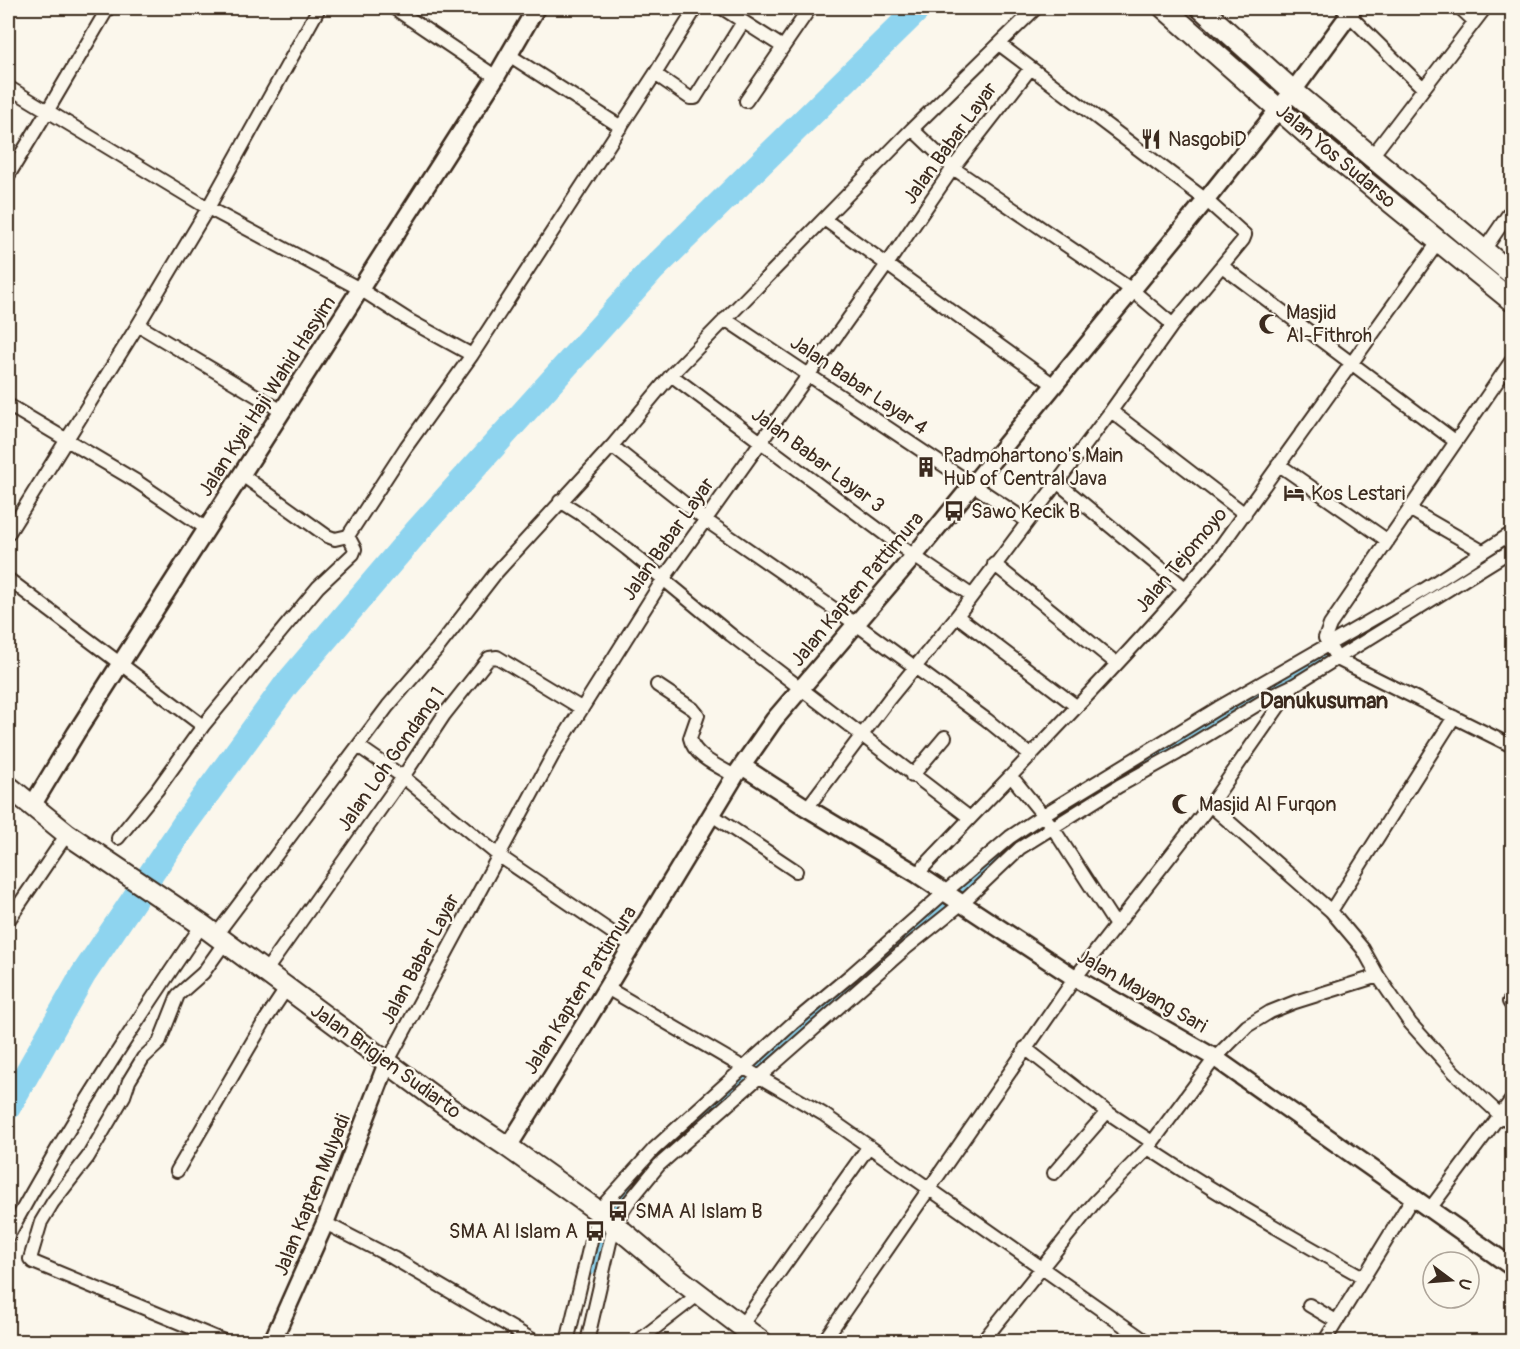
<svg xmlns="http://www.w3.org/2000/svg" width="1520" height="1349" font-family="Pangolin,sans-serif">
	<rect width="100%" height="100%" fill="#fbf7ec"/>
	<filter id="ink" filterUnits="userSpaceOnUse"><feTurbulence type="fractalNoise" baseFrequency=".0167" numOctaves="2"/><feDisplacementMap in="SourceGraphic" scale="12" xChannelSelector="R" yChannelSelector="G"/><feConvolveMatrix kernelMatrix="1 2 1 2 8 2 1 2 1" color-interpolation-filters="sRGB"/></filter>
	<g filter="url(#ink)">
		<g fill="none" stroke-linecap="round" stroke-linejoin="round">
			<path stroke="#8ed4ef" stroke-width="15" d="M 1037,825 L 1450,581 L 1505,544
				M 680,1130 L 710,1109 L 742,1078 L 951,902 L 1017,837
				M 589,1268 L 607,1212 L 624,1189"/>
			<path stroke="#8ed4ef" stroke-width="26" d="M 8,1107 L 83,975 L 186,822 L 286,685 L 418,530 L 652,270 L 919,8"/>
			<g stroke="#3b2a1e" stroke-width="16">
				<path id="street" d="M 394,8 L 496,77
					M 722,8 L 783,47
					M 1342,8 L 1423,88
					M 1460,8 L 1474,21
					M 509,55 L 621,127
					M 655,74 L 690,98 L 695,98 L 743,22
					M 8,87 L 208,208 L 360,289 L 410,321 L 472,355
					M 746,101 L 810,8
					M 912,129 L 953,168 L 1132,290 L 1172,324
					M 1372,156 L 1485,8
					M 8,176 L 48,110 L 108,8
					M 824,219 L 1054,385
					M 1484,250 L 1512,209
					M 1222,266 L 1455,441
					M 725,319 L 1027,521
					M 138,325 L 282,411
					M 1512,360 L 1330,625 L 1325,638 L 1337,659 L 1512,746
					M 671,375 L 914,556 L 971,595
					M 8,405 L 136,481 L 207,529
					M 1111,411 L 1245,514
					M 612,446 L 704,519 L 856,624 L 987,720 L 1031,756
					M 1278,464 L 1388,541
					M 242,475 L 327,536 L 335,539 L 348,536 L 406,447 L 472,355 L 655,74 L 696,8
					M 1057,482 L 1185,588
					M 560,501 L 587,518 L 627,549 L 731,635 L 970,818
					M 1411,510 L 1482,551
					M 8,534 L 138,325 L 208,208 L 319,8
					M 994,564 L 1116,663
					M 8,579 L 203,726
					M 957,616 L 1076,706
					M 657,685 L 693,709 L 698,715 L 690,738 C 694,757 720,767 735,776
					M 358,746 L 403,777 L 498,855 L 632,946
					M 912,776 L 945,737
					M 1011,776 L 1051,825 L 1115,924
					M 1210,805 L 1331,911 L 1363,949 L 1378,976 L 1410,1023 L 1454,1072 L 1500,1115 L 1512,1123
					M 807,808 L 889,699 L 957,616 L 1111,411 L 1171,327 L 1243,240 L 1245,235 L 1206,200 L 999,44
					M 712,815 L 796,871
					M 118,838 L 157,790 L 203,726 L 318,587 L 353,554 L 355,549 L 348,536
					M 917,874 C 1018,767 1123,663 1218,550 L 1439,241
					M 1331,911 L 1454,717
					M 8,921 L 67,834
					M 216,935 L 388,706 L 437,649 L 495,574 L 612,446 L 671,375 L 912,129 L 1036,8
					M 225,942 L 203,973 L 178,995 L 159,1043 L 143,1058 L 129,1081 L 124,1096 L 88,1157 L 53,1202 L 41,1222 L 30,1259 L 33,1262 L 226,1342
					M 265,972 L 403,777 L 444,715 L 489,658 L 497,657 L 581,708
					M 607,988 L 823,1114 L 1147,1342
					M 1509,1002 L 1512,1006
					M 1025,1048 L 1107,1112 L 1152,1142
					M 387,1063 L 554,753 L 664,578 L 886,266 L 953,168 L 1030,69
					M 1148,1148 C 1218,1194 1289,1236 1363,1277
					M 177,1171 L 264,1022 L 286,989
					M 1054,1173 L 1107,1112
					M 1429,1210 L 1512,1099
					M 325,1223 L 393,1258 L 536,1342
					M 8,1236 C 66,1128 133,1026 202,925
					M 1309,1305 L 1336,1321
					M 741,1326 L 869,1146
					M 567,1342 L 598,1211 L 654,1149 L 792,1024 L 852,974 L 944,893 L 1010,837 L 1043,815 L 1218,708 L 1425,589 L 1512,533
					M 587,1342 L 614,1225 L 628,1203 L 659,1165 L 906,948 L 961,904 L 1020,848 L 1119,786 L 1178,753 L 1273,695 L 1294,685 L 1512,550
					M 637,1342 L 699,1294
					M 823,1342 L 1075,978 L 1210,805 L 1291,689
					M 982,1342 L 1094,1203 L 1148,1148 L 1215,1058 L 1247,1026 L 1270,1012 L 1295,1002 L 1378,976
					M 1324,1342 L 1413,1197"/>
			</g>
			<g stroke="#3b2a1e" stroke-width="21">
				<path id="secondary" d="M 742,766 L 807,808 L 917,874 L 1075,978 L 1215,1058 L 1512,1267
					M 32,806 L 76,733 L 496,77 L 536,8
					M 508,1147 L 578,1035 L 735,776 L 774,720 L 914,556 L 1206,200 L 1293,91 L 1354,8
					M 272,1342 L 325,1223 L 387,1063"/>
			</g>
			<g stroke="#3b2a1e" stroke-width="24">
				<path id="primary" d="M 1164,8 L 1308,135 L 1512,301
					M 1201,8 L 1293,91 L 1512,274
					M 8,786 L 67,834 L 202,925 L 446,1106 L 508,1147 L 598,1211 L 678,1278 L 762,1342"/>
			</g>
			<use href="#street" stroke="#fbf7ec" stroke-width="12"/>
			<use href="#secondary" stroke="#fbf7ec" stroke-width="16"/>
			<use href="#primary" stroke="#fbf7ec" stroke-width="20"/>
		</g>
	</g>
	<defs>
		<g id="restaurant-bare" transform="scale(1.62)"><path d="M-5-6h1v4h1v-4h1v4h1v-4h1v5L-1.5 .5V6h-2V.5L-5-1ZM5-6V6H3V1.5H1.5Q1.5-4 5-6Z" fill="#3b2a1e" stroke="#fbf7ec" stroke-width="2.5" paint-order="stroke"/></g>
		<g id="mosque-bare" transform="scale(1.62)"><path d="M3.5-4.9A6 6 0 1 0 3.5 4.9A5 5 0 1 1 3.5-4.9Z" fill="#3b2a1e" stroke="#fbf7ec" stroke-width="2.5" paint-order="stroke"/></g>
		<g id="building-bare" transform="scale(1.62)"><path d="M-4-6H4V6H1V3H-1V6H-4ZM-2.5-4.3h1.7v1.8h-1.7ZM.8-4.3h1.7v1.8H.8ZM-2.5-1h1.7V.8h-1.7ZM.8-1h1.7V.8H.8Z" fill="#3b2a1e" stroke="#fbf7ec" stroke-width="2.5" paint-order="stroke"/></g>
		<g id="hotel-bare" transform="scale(1.62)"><path d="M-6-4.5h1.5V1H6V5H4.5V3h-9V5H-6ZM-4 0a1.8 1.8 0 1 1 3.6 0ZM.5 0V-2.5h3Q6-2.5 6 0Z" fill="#3b2a1e" stroke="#fbf7ec" stroke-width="2.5" paint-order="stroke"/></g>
		<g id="bus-bare" transform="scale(1.62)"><path d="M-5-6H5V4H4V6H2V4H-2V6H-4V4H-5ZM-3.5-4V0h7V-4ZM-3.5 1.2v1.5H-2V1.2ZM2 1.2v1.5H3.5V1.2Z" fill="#3b2a1e" stroke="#fbf7ec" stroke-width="2.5" paint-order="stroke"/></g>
	</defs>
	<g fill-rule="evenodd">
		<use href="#restaurant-bare" x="1151" y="139"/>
		<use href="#mosque-bare" x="1269" y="324"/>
		<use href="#building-bare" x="926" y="467"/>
		<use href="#hotel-bare" x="1294" y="493"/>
		<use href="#bus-bare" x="954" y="511"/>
		<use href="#mosque-bare" x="1182" y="804"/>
		<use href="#bus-bare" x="618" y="1211"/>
		<use href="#bus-bare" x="595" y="1231"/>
	</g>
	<g text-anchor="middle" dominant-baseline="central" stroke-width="4.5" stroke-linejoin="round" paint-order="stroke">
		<g font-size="20" fill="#3b2a1e" stroke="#fbf7ec" text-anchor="start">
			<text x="1168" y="139">NasgobiD</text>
			<text x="1286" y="312">Masjid<tspan x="1286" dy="23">Al-Fithroh</tspan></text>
			<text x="943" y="455">Padmohartono's Main<tspan x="943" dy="23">Hub of Central Java</tspan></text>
			<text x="1311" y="493">Kos Lestari</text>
			<text x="971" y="511">Sawo Kecik B</text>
			<text x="1199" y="804">Masjid Al Furqon</text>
			<text x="635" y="1211">SMA Al Islam B</text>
			<text x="578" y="1231" text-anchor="end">SMA Al Islam A</text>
		</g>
		<g font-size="20" fill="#3b2a1e" stroke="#fbf7ec">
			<text transform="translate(950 143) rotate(-54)">Jalan Babar Layar</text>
			<text transform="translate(1336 156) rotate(40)">Jalan Yos Sudarso</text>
			<text transform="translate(859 385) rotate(34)">Jalan Babar Layar 4</text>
			<text transform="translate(267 396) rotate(-57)">Jalan Kyai Haji Wahid Hasyim</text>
			<text transform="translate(818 460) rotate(37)">Jalan Babar Layar 3</text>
			<text transform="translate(668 539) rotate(-55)">Jalan Babar Layar</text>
			<text transform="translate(1181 560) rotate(-50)">Jalan Tejomoyo</text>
			<text transform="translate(857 589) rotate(-50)">Jalan Kapten Pattimura</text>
			<text transform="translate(391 759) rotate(-55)">Jalan Loh Gondang 1</text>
			<text transform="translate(420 959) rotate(-62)">Jalan Babar Layar</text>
			<text transform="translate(580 990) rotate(-58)">Jalan Kapten Pattimura</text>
			<text transform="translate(1142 991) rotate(30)">Jalan Mayang Sari</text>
			<text transform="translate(386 1061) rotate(36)">Jalan Brigjen Sudiarto</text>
			<text transform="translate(312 1195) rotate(-68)">Jalan Kapten Mulyadi</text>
		</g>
		<g font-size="22" font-weight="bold" fill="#3b2a1e" stroke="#fbf7ec">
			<text x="1324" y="701">Danukusuman</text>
		</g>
	</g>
	<rect width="1520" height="1349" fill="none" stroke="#fbf7ec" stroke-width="30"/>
	<rect x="15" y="15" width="1490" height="1319" fill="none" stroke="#3b2a1e" stroke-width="2" filter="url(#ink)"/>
	<g transform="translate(1451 1280) rotate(106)"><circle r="28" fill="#fbf7ec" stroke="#aea59a" stroke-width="1.5"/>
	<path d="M0-4.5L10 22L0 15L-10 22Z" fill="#3b2a1e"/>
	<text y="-9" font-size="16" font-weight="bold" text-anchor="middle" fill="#3b2a1e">U</text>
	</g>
</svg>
